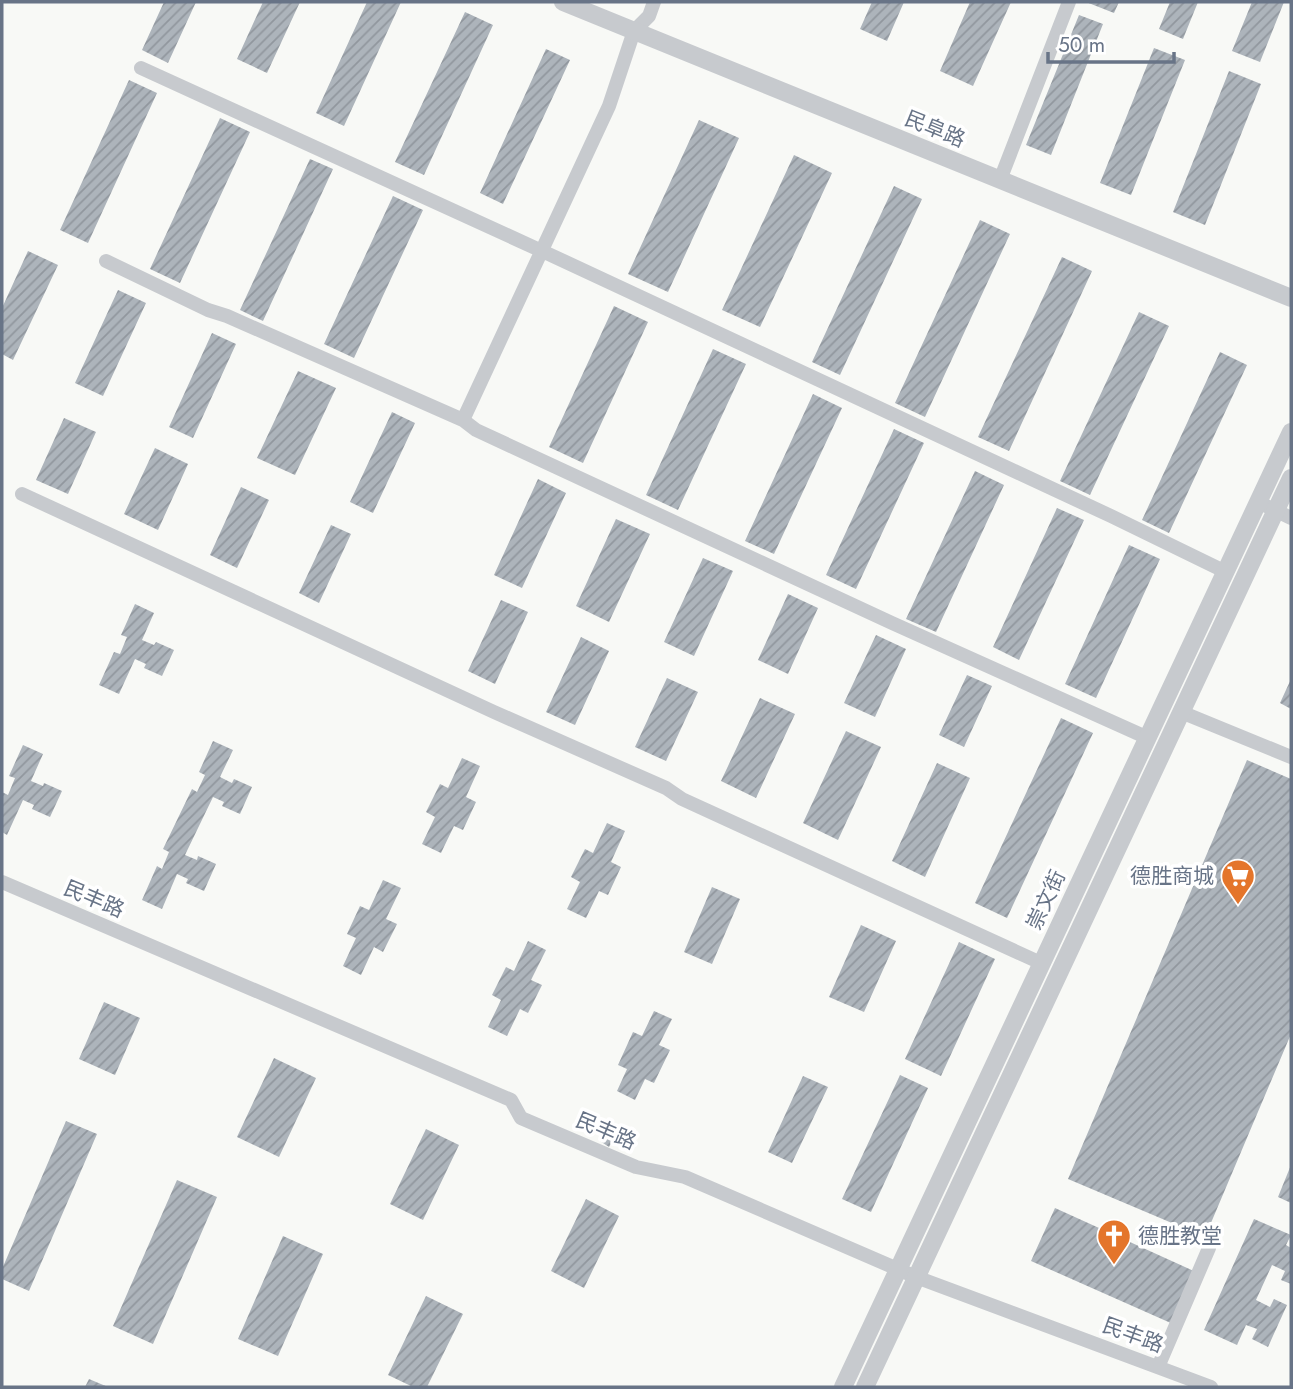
<svg xmlns="http://www.w3.org/2000/svg" width="1293" height="1389" font-family="Jost,'Noto Sans SC',sans-serif">
	<defs>
		<pattern id="building-hatch" width="6" height="6" patternUnits="userSpaceOnUse" patternTransform="scale(1.75)"><rect width="6" height="6" fill="#adb4bb"/><path d="M-1 1l2-2M0 6l6-6M5 7l2-2" fill="none" stroke="#91979e"/></pattern>
	</defs>
	<rect width="100%" height="100%" fill="#f8f9f6"/>
	<path fill="url(#building-hatch)" d="M 164,2 L 196,2 L 168,63 L 142,50 Z
		M 263,2 L 300,2 L 267,73 L 237,59 Z
		M 367,2 L 401,2 L 344,126 L 316,113 Z
		M 872,2 L 904,2 L 887,41 L 860,29 Z
		M 970,2 L 1011,2 L 973,86 L 940,71 Z
		M 1086,2 L 1119,2 L 1114,13 Z
		M 1170,2 L 1198,2 L 1183,39 L 1159,29 Z
		M 1252,2 L 1284,2 L 1260,62 L 1232,51 Z
		M 465,12 L 493,25 L 424,175 L 395,162 Z
		M 1079,15 L 1103,24 L 1051,155 L 1026,145 Z
		M 1154,48 L 1185,60 L 1131,195 L 1100,183 Z
		M 546,49 L 570,60 L 503,204 L 480,193 Z
		M 1229,71 L 1261,84 L 1205,225 L 1173,212 Z
		M 129,80 L 157,93 L 88,243 L 60,230 Z
		M 220,118 L 250,132 L 180,283 L 150,269 Z
		M 699,120 L 739,138 L 668,292 L 628,274 Z
		M 794,155 L 832,173 L 760,327 L 722,310 Z
		M 310,159 L 333,169 L 263,321 L 240,310 Z
		M 894,186 L 922,199 L 840,375 L 812,362 Z
		M 393,196 L 423,210 L 354,358 L 324,344 Z
		M 980,220 L 1010,234 L 925,417 L 895,403 Z
		M 28,251 L 58,265 L 13,360 L 2,354 L 2,308 Z
		M 1062,257 L 1092,271 L 1009,451 L 978,437 Z
		M 118,290 L 146,303 L 103,396 L 75,383 Z
		M 614,306 L 648,322 L 583,463 L 549,447 Z
		M 1139,312 L 1169,326 L 1090,495 L 1060,481 Z
		M 212,333 L 236,344 L 193,438 L 169,427 Z
		M 713,349 L 746,364 L 678,510 L 646,495 Z
		M 1220,352 L 1247,365 L 1169,533 L 1142,520 Z
		M 298,371 L 336,388 L 295,475 L 257,458 Z
		M 813,394 L 842,408 L 774,554 L 745,541 Z
		M 392,412 L 415,423 L 373,513 L 350,502 Z
		M 64,418 L 96,432 L 68,494 L 36,480 Z
		M 894,429 L 924,443 L 856,589 L 826,575 Z
		M 155,448 L 188,464 L 158,530 L 124,514 Z
		M 975,471 L 1004,485 L 936,632 L 906,619 Z
		M 538,479 L 566,493 L 522,588 L 494,575 Z
		M 241,487 L 269,500 L 237,568 L 210,555 Z
		M 1057,508 L 1084,520 L 1019,660 L 993,647 Z
		M 616,519 L 650,534 L 609,622 L 576,606 Z
		M 331,525 L 351,534 L 319,603 L 299,593 Z
		M 1129,545 L 1160,559 L 1096,698 L 1065,684 Z
		M 703,558 L 733,571 L 694,656 L 664,642 Z
		M 788,594 L 818,608 L 788,674 L 758,660 Z
		M 501,600 L 528,612 L 495,684 L 468,671 Z
		M 135,604 L 154,613 L 142,640 L 154,645 L 156,642 L 174,650 L 162,676 L 144,668 L 146,664 L 135,659 L 119,694 L 99,685 L 114,652 L 120,654 L 127,637 L 121,635 Z
		M 876,635 L 906,649 L 875,717 L 844,703 Z
		M 581,637 L 609,651 L 575,725 L 546,712 Z
		M 967,675 L 992,686 L 964,747 L 939,735 Z
		M 667,678 L 698,692 L 666,761 L 635,747 Z
		M 1291,679 L 1291,709 L 1280,703 Z
		M 760,698 L 795,714 L 756,798 L 721,781 Z
		M 1061,718 L 1093,733 L 1007,918 L 975,903 Z
		M 846,731 L 881,747 L 838,840 L 803,823 Z
		M 213,741 L 233,750 L 220,777 L 232,783 L 234,779 L 252,787 L 240,814 L 222,806 L 224,802 L 213,797 L 185,855 L 197,860 L 198,856 L 216,864 L 204,891 L 186,883 L 188,879 L 177,874 L 162,909 L 142,900 L 157,866 L 162,869 L 169,852 L 163,849 L 192,789 L 197,792 L 205,775 L 199,772 Z
		M 23,745 L 43,754 L 31,781 L 43,786 L 44,783 L 62,791 L 50,817 L 32,809 L 34,805 L 23,800 L 7,835 L 2,832 L 2,792 L 8,795 L 15,778 L 9,776 Z
		M 462,758 L 480,766 L 466,797 L 476,802 L 463,830 L 454,826 L 441,853 L 422,844 L 435,817 L 426,812 L 440,784 L 448,788 Z
		M 1247,760 L 1291,779 L 1291,1034 L 1205,1237 L 1068,1179 Z
		M 937,763 L 970,778 L 925,877 L 892,861 Z
		M 607,823 L 625,831 L 611,862 L 621,867 L 608,895 L 599,891 L 586,918 L 567,909 L 580,882 L 571,877 L 585,849 L 593,853 Z
		M 383,880 L 401,888 L 386,919 L 397,924 L 383,952 L 374,947 L 361,975 L 343,966 L 356,938 L 347,934 L 360,906 L 369,910 Z
		M 712,887 L 740,899 L 712,964 L 684,952 Z
		M 861,925 L 896,941 L 864,1012 L 829,997 Z
		M 528,941 L 546,950 L 531,980 L 542,985 L 528,1013 L 520,1009 L 507,1036 L 488,1027 L 501,1000 L 492,995 L 506,967 L 514,971 Z
		M 959,942 L 995,959 L 941,1076 L 905,1059 Z
		M 104,1002 L 140,1018 L 115,1075 L 79,1059 Z
		M 654,1011 L 672,1019 L 659,1045 L 670,1050 L 654,1083 L 645,1079 L 635,1100 L 617,1091 L 627,1069 L 618,1065 L 633,1032 L 642,1036 Z
		M 274,1058 L 316,1078 L 279,1157 L 237,1137 Z
		M 900,1075 L 928,1088 L 871,1212 L 842,1199 Z
		M 803,1076 L 828,1087 L 792,1163 L 768,1152 Z
		M 583,1112 L 594,1118 L 589,1125 L 579,1119 Z
		M 66,1121 L 97,1134 L 29,1291 L 2,1279 L 2,1269 Z
		M 426,1129 L 459,1145 L 423,1220 L 390,1204 Z
		M 605,1132 L 614,1138 L 609,1147 L 600,1141 Z
		M 1291,1165 L 1291,1203 L 1278,1197 Z
		M 177,1180 L 217,1197 L 153,1344 L 113,1326 Z
		M 586,1199 L 619,1216 L 584,1288 L 551,1271 Z
		M 1055,1208 L 1196,1272 L 1173,1324 L 1031,1261 Z
		M 1254,1219 L 1291,1235 L 1286,1245 L 1291,1248 L 1291,1284 L 1281,1280 L 1285,1271 L 1272,1265 L 1256,1300 L 1270,1307 L 1274,1299 L 1287,1305 L 1268,1347 L 1252,1339 L 1257,1329 L 1246,1325 L 1237,1345 L 1204,1330 Z
		M 283,1236 L 323,1254 L 278,1356 L 238,1339 Z
		M 426,1296 L 463,1314 L 427,1387 L 413,1387 L 388,1375 Z
		M 89,1379 L 108,1387 L 85,1387 Z"/>
	<g fill="none" stroke-linecap="round" stroke-linejoin="round">
		<path stroke="#c7cace" stroke-width="14" d="M 141,68 L 542,251 L 1111,516 L 1226,572
			M 1000,180 L 1069,2
			M 106,261 L 208,310 L 227,316 L 463,420 L 476,430 L 892,623 L 1148,738
			M 463,420 L 609,106 L 634,31 L 649,16 L 654,2
			M 22,494 L 494,712 L 666,788 L 682,799 L 1041,963
			M 1258,502 L 1291,518
			M 1181,712 L 1291,757
			M 2,882 L 511,1100 L 521,1118 L 636,1167 L 685,1177 L 916,1277 L 1211,1387
			M 1158,1367 L 1209,1248"/>
		<path stroke="#c7cace" stroke-width="18" d="M 563,2 L 1291,298
			M 843,1387 L 1291,432
			M 865,1387 L 1291,478"/>
	</g>
	<defs>
		<g id="supermarket-pin" transform="scale(1.75)"><path d="M0 17L-7.5 6A9.5 9.5 0 1 1 7.5 6Z" fill="#e4752b" stroke="#fff"/><path d="M-6-5.5h2.5l.6 2H6L4.5 2H-2.5L-4.4-4H-6ZM-1.5 3.2a1.3 1.3 0 1 0 .1 0ZM3 3.2a1.3 1.3 0 1 0 .1 0Z" fill="#fff"/></g>
		<g id="church-pin" transform="scale(1.75)"><path d="M0 17L-7.5 6A9.5 9.5 0 1 1 7.5 6Z" fill="#e4752b" stroke="#fff"/><path d="M-1.2-6h2.4v3.5h3.3v2.4h-3.3V6h-2.4V-.1h-3.3v-2.4h3.3Z" fill="#fff"/></g>
	</defs>
	<g fill-rule="evenodd">
		<use href="#supermarket-pin" x="1238" y="876"/>
		<use href="#church-pin" x="1114" y="1236"/>
	</g>
	<g text-anchor="middle" dominant-baseline="central" stroke-width="7" stroke-linejoin="round" paint-order="stroke">
		<g font-size="21" fill="#687487" stroke="#fff">
			<text transform="translate(935 129) rotate(22)">民阜路</text>
			<text transform="translate(94 899) rotate(23)">民丰路</text>
			<text transform="translate(1046 900) rotate(-65)">崇文街</text>
			<text transform="translate(606 1131) rotate(23)">民丰路</text>
			<text transform="translate(1133 1335) rotate(20)">民丰路</text>
		</g>
		<g font-size="21" fill="#687487" stroke="#fff" text-anchor="end">
			<text x="1214" y="876">德胜商城</text>
			<text x="1138" y="1236" text-anchor="start">德胜教堂</text>
		</g>
	</g>
	<rect width="1293" height="1389" fill="none" stroke="#687487" stroke-width="7"/>
	<path d="M1048 52v10h126v-10" fill="none" stroke="#687487" stroke-width="3.5"/>
	<text x="1058" y="52" font-size="21" fill="#687487" stroke="#ffffff" stroke-width="5" paint-order="stroke">50 m</text>
</svg>
